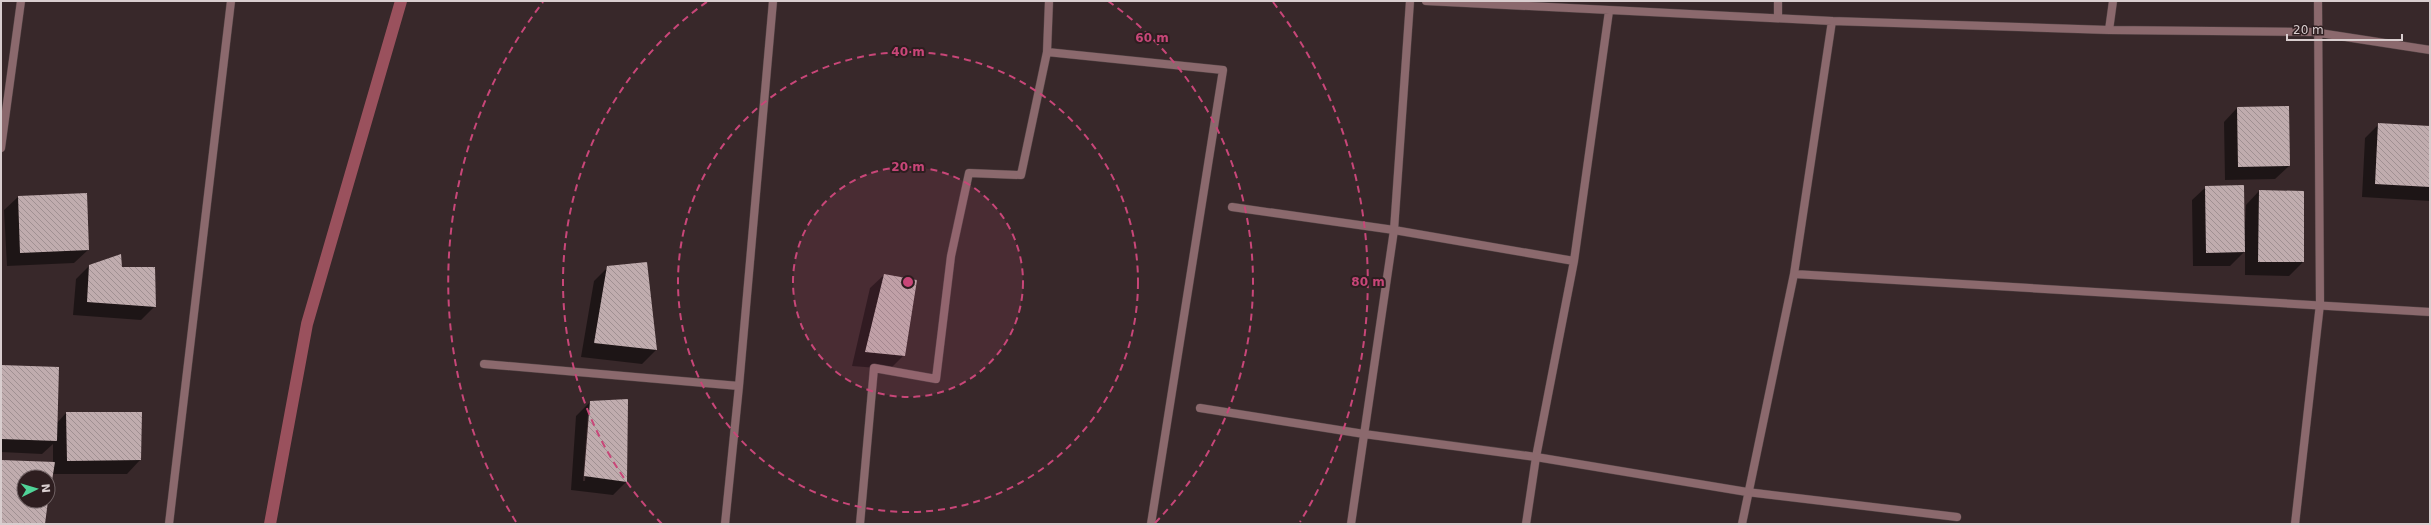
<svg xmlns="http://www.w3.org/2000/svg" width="2431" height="525" font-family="'DejaVu Sans',sans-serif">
	<defs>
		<pattern id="building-back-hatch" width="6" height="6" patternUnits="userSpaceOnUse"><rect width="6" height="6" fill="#c0acae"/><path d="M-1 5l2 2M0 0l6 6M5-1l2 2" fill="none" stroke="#a09092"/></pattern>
	</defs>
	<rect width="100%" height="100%" fill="#38282a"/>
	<path fill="#0007" fill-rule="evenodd" d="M 2237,108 L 2289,166 L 2275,179 L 2225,180 L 2224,122 Z
		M 2379,124 L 2430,127 L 2430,201 L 2362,197 L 2365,138 Z
		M 2206,187 L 2244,223 L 2245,223 L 2246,205 L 2259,191 L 2303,262 L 2289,276 L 2245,275 L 2245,251 L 2230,266 L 2193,266 L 2192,200 Z
		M 18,197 L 88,250 L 74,263 L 7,266 L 4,210 Z
		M 646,264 L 656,350 L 642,364 L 581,357 L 594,281 L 608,267 Z
		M 90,265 L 121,268 L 155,306 L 141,320 L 73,315 L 76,279 Z
		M 884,275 L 904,355 L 890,369 L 852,366 L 870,288 Z
		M 1,366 L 57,423 L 66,413 L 140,460 L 127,474 L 52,474 L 48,498 L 48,477 L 24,477 L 24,501 L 47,501 L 43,524 L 1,524 L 1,461 L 53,463 L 53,444 L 42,454 L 1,452 Z
		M 590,402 L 626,482 L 613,495 L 571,490 L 576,416 ZM 588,413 L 590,413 L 585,481 L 583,481 Z"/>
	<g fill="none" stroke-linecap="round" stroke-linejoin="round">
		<path stroke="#9a515d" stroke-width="12" d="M 270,524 L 307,324 L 401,1"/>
	</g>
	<path fill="url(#building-back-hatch)" d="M 2289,106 L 2290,166 L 2238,167 L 2237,107 Z
		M 2378,123 L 2430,126 L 2430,187 L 2375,184 Z
		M 2244,185 L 2245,252 L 2206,253 L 2205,186 Z
		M 2259,190 L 2304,191 L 2304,262 L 2258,262 Z
		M 87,193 L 89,250 L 20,253 L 18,196 Z
		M 121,254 L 122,267 L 155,267 L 156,307 L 87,302 L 89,265 Z
		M 647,262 L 657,350 L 594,343 L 607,266 Z
		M 884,274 L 917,280 L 905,356 L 865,352 Z
		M 1,365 L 59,367 L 57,441 L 1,439 Z
		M 628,399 L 627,482 L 584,476 L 590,401 Z
		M 66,412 L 142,412 L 141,460 L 67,461 Z
		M 1,460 L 55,462 L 49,499 L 48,477 L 24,477 L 24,501 L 48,501 L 45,524 L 1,524 Z"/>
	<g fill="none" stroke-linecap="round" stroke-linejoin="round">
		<g stroke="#524344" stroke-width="9">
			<path id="street" d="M 1426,1 L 1832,21 L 2109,30 L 2313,32 L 2430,50
				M 1778,1 L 1778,18
				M 2109,30 L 2113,1
				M 1047,52 L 1223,70 L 1151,524
				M 1,148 L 21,1
				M 1232,207 L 1394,230 L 1574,261
				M 1794,274 L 2430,312
				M 484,364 L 739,386
				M 1200,408 L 1364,434 L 1536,457 L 1747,492 L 1957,517
				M 169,524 L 231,1
				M 725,524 L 739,386 L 773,1
				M 860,524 L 874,368 L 936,379 L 951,256 L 969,173 L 1021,175 L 1047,52 L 1049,1
				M 1351,524 L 1394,230 L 1410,1
				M 1526,524 L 1536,457 L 1574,261 L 1609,11
				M 1742,524 L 1794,274 L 1832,21
				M 2295,524 L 2320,304 L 2318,1"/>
		</g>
		<use href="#street" stroke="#8b696d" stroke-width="8"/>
	</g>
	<circle cx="908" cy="282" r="115" fill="#c84678" fill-opacity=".12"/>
	<g fill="none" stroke="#c84678" stroke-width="2" stroke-dasharray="7 5">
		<circle cx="908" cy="282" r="115"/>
		<circle cx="908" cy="282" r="230"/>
		<path d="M662 524A345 345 0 0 1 708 1M1108 1A345 345 0 0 1 1154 524"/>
		<path d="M516 522A460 460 0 0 1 543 2M1273 2A460 460 0 0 1 1300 522"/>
	</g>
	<circle cx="908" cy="282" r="6" fill="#c84678" stroke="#2e1e20" stroke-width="2"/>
	<g font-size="12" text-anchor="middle" font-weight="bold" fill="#c84678" stroke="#2e1e20" stroke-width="4" stroke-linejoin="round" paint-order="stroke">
		<text x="1152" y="42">60 m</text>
		<text x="908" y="56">40 m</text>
		<text x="908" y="171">20 m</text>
		<text x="1368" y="286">80 m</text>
	</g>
	<rect width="2431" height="525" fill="none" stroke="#d9cecf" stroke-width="4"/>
	<g transform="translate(36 489) rotate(85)"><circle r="19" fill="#2e1e20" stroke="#726466"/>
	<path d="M0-3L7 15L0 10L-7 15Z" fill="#50d398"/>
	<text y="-6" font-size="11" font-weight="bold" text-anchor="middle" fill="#d9cecf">N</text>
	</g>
	<path d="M2287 34v6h115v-6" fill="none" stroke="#d9cecf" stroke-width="2"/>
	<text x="2293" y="34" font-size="12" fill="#d9cecf" stroke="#2e1e20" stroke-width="3" paint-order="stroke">20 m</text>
</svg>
